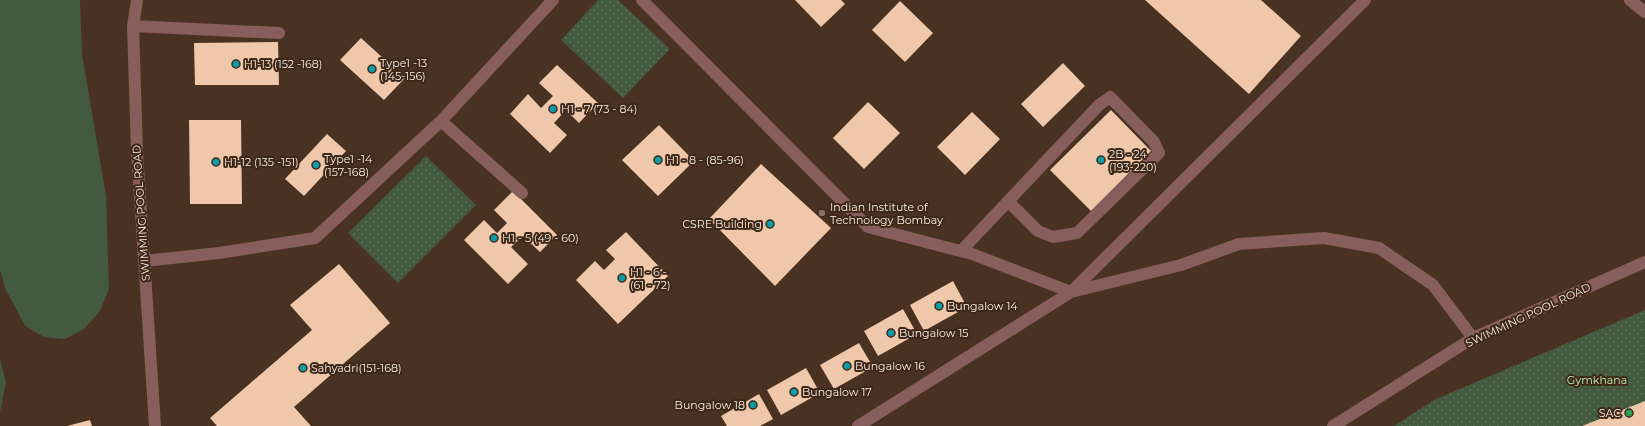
<svg xmlns="http://www.w3.org/2000/svg" width="1645" height="426" font-family="Montserrat,sans-serif">
	<defs>
		<pattern id="park-dots" width="8" height="8" patternUnits="userSpaceOnUse"><rect width="8" height="8" fill="#435a41"/><path d="M2 2h.1M6 6h.1" fill="none" stroke="#5f725c" stroke-width="1.8" stroke-linecap="round"/></pattern>
	</defs>
	<rect width="100%" height="100%" fill="#493221"/>
	<path fill="#435a41" d="M 0,0 L 80,0 L 82,54 L 106,196 L 109,289 L 100,311 L 84,329 L 65,339 L 44,337 L 25,326 L 5,288 L 0,270 Z
		M 0,359 L 6,382 L 0,412 Z"/>
	<path fill="url(#park-dots)" d="M 598,0 L 618,0 L 670,49 L 623,98 L 561,40 Z
		M 426,156 L 476,205 L 398,283 L 348,233 Z
		M 1645,310 L 1645,426 L 1394,426 L 1434,400 Z"/>
	<path fill="#efc7aa" d="M 795,0 L 841,0 L 845,4 L 821,27 Z
		M 1145,0 L 1261,0 L 1301,36 L 1249,94 Z
		M 900,1 L 933,33 L 905,62 L 872,30 Z
		M 361,38 L 405,78 L 384,100 L 340,60 Z
		M 278,42 L 279,85 L 195,85 L 194,43 Z
		M 1063,63 L 1085,86 L 1043,127 L 1021,104 Z
		M 557,65 L 598,103 L 579,123 L 566,110 L 554,123 L 567,135 L 550,153 L 510,114 L 528,94 L 541,108 L 553,96 L 539,83 Z
		M 868,102 L 900,133 L 864,169 L 833,138 Z
		M 1111,110 L 1151,151 L 1091,211 L 1050,170 Z
		M 972,112 L 1000,139 L 965,175 L 937,147 Z
		M 189,120 L 241,120 L 242,204 L 190,204 Z
		M 659,125 L 694,161 L 658,196 L 622,160 Z
		M 327,134 L 346,151 L 304,196 L 285,179 Z
		M 761,164 L 831,228 L 775,286 L 709,219 Z
		M 513,191 L 557,235 L 540,252 L 523,236 L 511,247 L 528,264 L 508,284 L 464,240 L 484,220 L 497,233 L 507,223 L 494,210 Z
		M 626,232 L 668,276 L 618,324 L 576,280 L 595,261 L 604,270 L 615,259 L 606,250 Z
		M 339,264 L 390,323 L 294,407 L 311,426 L 217,426 L 210,418 L 312,330 L 290,305 Z
		M 953,281 L 967,307 L 924,331 L 910,305 Z
		M 903,309 L 917,334 L 878,356 L 864,331 Z
		M 859,343 L 873,367 L 834,389 L 820,365 Z
		M 806,368 L 820,393 L 781,415 L 767,390 Z
		M 759,394 L 773,419 L 760,426 L 727,426 L 721,416 Z
		M 1645,401 L 1645,426 L 1582,426 Z
		M 90,420 L 92,426 L 67,426 Z"/>
	<g fill="none" stroke-linecap="round" stroke-linejoin="round">
		<path stroke="#875e5c" stroke-width="12" d="M 137,0 L 133,26 L 137,151 L 155,426
			M 642,0 L 868,227 L 972,254 L 1071,292 L 1181,265 L 1239,244 L 1324,238 L 1379,248 L 1433,285 L 1473,338
			M 1630,0 L 1645,12
			M 133,26 L 279,33
			M 441,121 L 522,193
			M 961,251 L 1099,105 L 1110,97 L 1154,142 L 1159,153 L 1077,233 L 1053,237 L 1038,231 L 1008,201
			M 144,261 L 219,253 L 315,238 L 441,121 L 553,0
			M 858,426 L 1071,292 L 1365,0
			M 1333,426 L 1473,338 L 1645,262"/>
	</g>
	<g fill="#0f9aa8" stroke="#3e2817" stroke-width="1.5">
		<circle cx="236" cy="64" r="4"/>
		<circle cx="372" cy="69" r="4"/>
		<circle cx="553" cy="109" r="4"/>
		<circle cx="658" cy="160" r="4"/>
		<circle cx="1101" cy="160" r="4"/>
		<circle cx="216" cy="162" r="4"/>
		<circle cx="316" cy="165" r="4"/>
		<circle cx="770" cy="224" r="4"/>
		<circle cx="494" cy="238" r="4"/>
		<circle cx="622" cy="278" r="4"/>
		<circle cx="939" cy="306" r="4"/>
		<circle cx="891" cy="333" r="4"/>
		<circle cx="847" cy="366" r="4"/>
		<circle cx="303" cy="368" r="4"/>
		<circle cx="794" cy="392" r="4"/>
		<circle cx="753" cy="405" r="4"/>
	</g>
	<circle fill="#8d6e63" stroke="#3e2817" stroke-width="1.5" cx="822" cy="213" r="4"/>
	<circle fill="#2e9e5b" stroke="#3e2817" stroke-width="1.5" cx="1629" cy="413" r="4"/>
	<g text-anchor="middle" dominant-baseline="central" stroke-width="4" stroke-linejoin="round" paint-order="stroke">
		<g font-size="11" fill="#faece1" stroke="#3e2817" text-anchor="start">
			<text x="380" y="63">Type1 -13<tspan x="380" dy="13">(145-156)</tspan></text>
			<text x="244" y="64">H1-13 (152 -168)</text>
			<text x="561" y="109">H1 - 7 (73 - 84)</text>
			<text x="1109" y="154">2B - 24<tspan x="1109" dy="13">(193-220)</tspan></text>
			<text x="324" y="159">Type1 -14<tspan x="324" dy="13">(157-168)</tspan></text>
			<text x="666" y="160">H1 - 8 - (85-96)</text>
			<text x="224" y="162">H1-12 (135 -151)</text>
			<text x="830" y="207">Indian Institute of<tspan x="830" dy="13">Technology Bombay</tspan></text>
			<text x="762" y="224" text-anchor="end">CSRE Building</text>
			<text x="502" y="238">H1 - 5 (49 - 60)</text>
			<text x="630" y="272">H1 - 6 -<tspan x="630" dy="13">(61 - 72)</tspan></text>
			<text x="947" y="306">Bungalow 14</text>
			<text x="899" y="333">Bungalow 15</text>
			<text x="855" y="366">Bungalow 16</text>
			<text x="311" y="368">Sahyadri(151-168)</text>
			<text x="802" y="392">Bungalow 17</text>
			<text x="745" y="405" text-anchor="end">Bungalow 18</text>
			<text x="1621" y="413" text-anchor="end">SAC</text>
		</g>
		<g font-size="11" fill="#faece1" stroke="#3e2817">
			<text transform="translate(141 213) rotate(-94)">SWIMMING POOL ROAD</text>
			<text transform="translate(1528 315) rotate(-25)">SWIMMING POOL ROAD</text>
		</g>
		<g font-size="11" fill="#bef0b9" stroke="#3e2817">
			<text x="1597" y="380">Gymkhana</text>
		</g>
	</g>
</svg>
